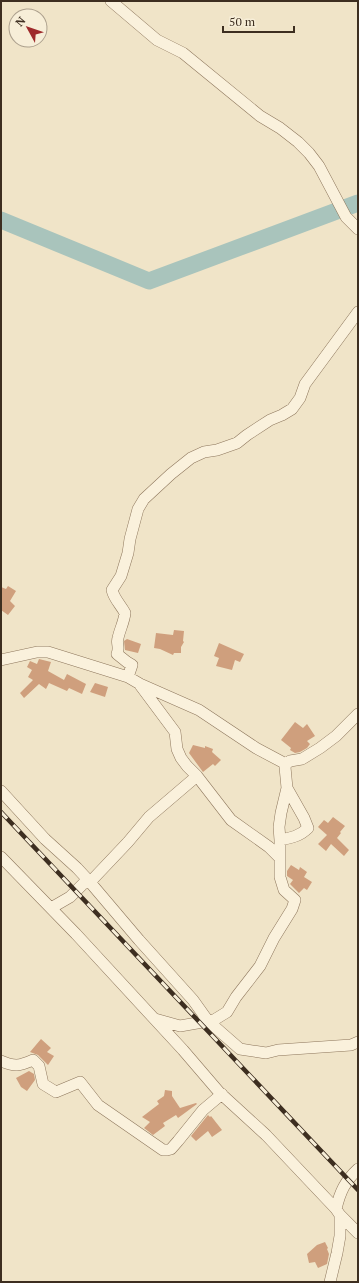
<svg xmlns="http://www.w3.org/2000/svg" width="359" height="1283" font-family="'PT Serif',serif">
	<rect width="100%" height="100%" fill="#f0e4c8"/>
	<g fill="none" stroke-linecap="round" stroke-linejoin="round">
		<path stroke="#a9c4bc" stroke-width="17" d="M 1,220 L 149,281 L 358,203"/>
	</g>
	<path fill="#cf9f7d" d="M 8,586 L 16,591 L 10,601 L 15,606 L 8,615 L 1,610 L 1,587 L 6,589 Z
		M 174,630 L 184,631 L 183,641 L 184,642 L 181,647 L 181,653 L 174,653 L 173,655 L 160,649 L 154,648 L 156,633 L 173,635 Z
		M 127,639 L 141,644 L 138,653 L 125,650 L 124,641 Z
		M 219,643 L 244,654 L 240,662 L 235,660 L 232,670 L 216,666 L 219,658 L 214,656 Z
		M 39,659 L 51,662 L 48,671 L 64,680 L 67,674 L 86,684 L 82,694 L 69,688 L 67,691 L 49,683 L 46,689 L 39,684 L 24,698 L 20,693 L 33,680 L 28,677 L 32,670 L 27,667 L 30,661 L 37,664 Z
		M 95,683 L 108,687 L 105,697 L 90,692 Z
		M 295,722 L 303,728 L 307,724 L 315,736 L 307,741 L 310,744 L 307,748 L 300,752 L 295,753 L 290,750 L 291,748 L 281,740 Z
		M 193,745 L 205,748 L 205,746 L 213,749 L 212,752 L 221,760 L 215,766 L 213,764 L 203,772 L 189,753 Z
		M 333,817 L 345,826 L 340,832 L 341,833 L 337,838 L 349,850 L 344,856 L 331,844 L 326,851 L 318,844 L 327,835 L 318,827 L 324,820 L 328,823 Z
		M 291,865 L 299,870 L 300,867 L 307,872 L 304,877 L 312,882 L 307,890 L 304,888 L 299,893 L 290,884 L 293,880 L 287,876 L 287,871 Z
		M 41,1039 L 51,1048 L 47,1052 L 54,1056 L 48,1065 L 38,1055 L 30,1052 Z
		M 29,1071 L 34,1074 L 35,1080 L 27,1091 L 21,1087 L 16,1078 Z
		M 165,1090 L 172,1091 L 172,1096 L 180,1108 L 196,1103 L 197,1104 L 178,1118 L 176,1115 L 163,1123 L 165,1126 L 153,1135 L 144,1128 L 150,1122 L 142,1117 L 159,1104 L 157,1101 L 164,1096 Z
		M 208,1115 L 210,1117 L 211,1116 L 222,1130 L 212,1137 L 208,1131 L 196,1141 L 191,1136 Z
		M 325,1242 L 328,1248 L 327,1249 L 329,1254 L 327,1264 L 318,1268 L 315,1262 L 309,1263 L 307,1254 L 317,1245 Z"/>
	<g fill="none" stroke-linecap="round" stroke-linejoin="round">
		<g stroke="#8d765c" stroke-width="12">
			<path id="minor" d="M 111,1 L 157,40 L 183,53 L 260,116 L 280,128 L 298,142 L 309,153 L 319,166 L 346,217 L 358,229
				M 1,660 L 37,652 L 48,652 L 128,677 L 140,684 L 199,710 L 256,748 L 286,764
				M 128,677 L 132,665 L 127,662 L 117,654 C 120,647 116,643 118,638 C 120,629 124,622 125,613 C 121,605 114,599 112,590 L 121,576 L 128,553 L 130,539 L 138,509 L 144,499 L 171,474 L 191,458 L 204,452 L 217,450 L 237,443 L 247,435 L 270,420 L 282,415 L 292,409 L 300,398 L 305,384 L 358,312
				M 140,685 L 175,732 L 177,749 L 181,758 L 187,766 L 197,776 L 231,820 L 269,847 L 279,857
				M 1,791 L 45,839 L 77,868 L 89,881 L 139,940 L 193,1000 L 208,1021 L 240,1049 L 266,1053 L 278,1050 L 351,1045 L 358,1042
				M 280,840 C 291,838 300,836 308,828 L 304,818 L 287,788
				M 1,857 L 76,934 L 183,1050 L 219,1092 L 266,1135 L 336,1209 L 340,1215 L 340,1236 L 337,1253 L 330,1282
				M 51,908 L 70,897 L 83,884 L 93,879 L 128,842 L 149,817 L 197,776
				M 155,1019 L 180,1026 L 214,1020 L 227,1012 L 236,997 L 260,966 L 274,938 L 292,909 L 295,900 L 284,890 L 280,877 L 280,840 L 279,827 L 281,813 L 287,788 L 285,767 L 286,764 L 290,761 L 302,759 L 320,748 L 336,736 L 358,714
				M 1,1061 C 15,1067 19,1066 33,1060 L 39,1066 L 43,1084 L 56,1092 L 80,1082 L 98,1105 L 163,1150 L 167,1150 L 171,1149 L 178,1141 L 203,1110 L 222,1094
				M 336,1209 C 340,1192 345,1181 358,1169
				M 340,1215 L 358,1233"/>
		</g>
		<use href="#minor" stroke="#faf1dc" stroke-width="11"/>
		<g stroke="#3d2e20" stroke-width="4.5">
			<path id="rail" d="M 1,812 L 358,1190"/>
		</g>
		<use href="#rail" stroke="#f7eed8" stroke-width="3" stroke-dasharray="9" stroke-linecap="butt"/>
	</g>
	<rect width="359" height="1283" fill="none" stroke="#3d2e20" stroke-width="4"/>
	<g transform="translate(28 28) rotate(310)"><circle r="19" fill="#f7eed8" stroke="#ada18e"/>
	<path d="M0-3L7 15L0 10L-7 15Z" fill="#9e2a2b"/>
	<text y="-6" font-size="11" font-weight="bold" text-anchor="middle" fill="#3d2e20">N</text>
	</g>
	<path d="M223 26v6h71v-6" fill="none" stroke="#3d2e20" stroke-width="2"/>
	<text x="229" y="26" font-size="12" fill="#3d2e20" stroke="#f7eed8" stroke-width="3" paint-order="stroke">50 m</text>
</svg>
